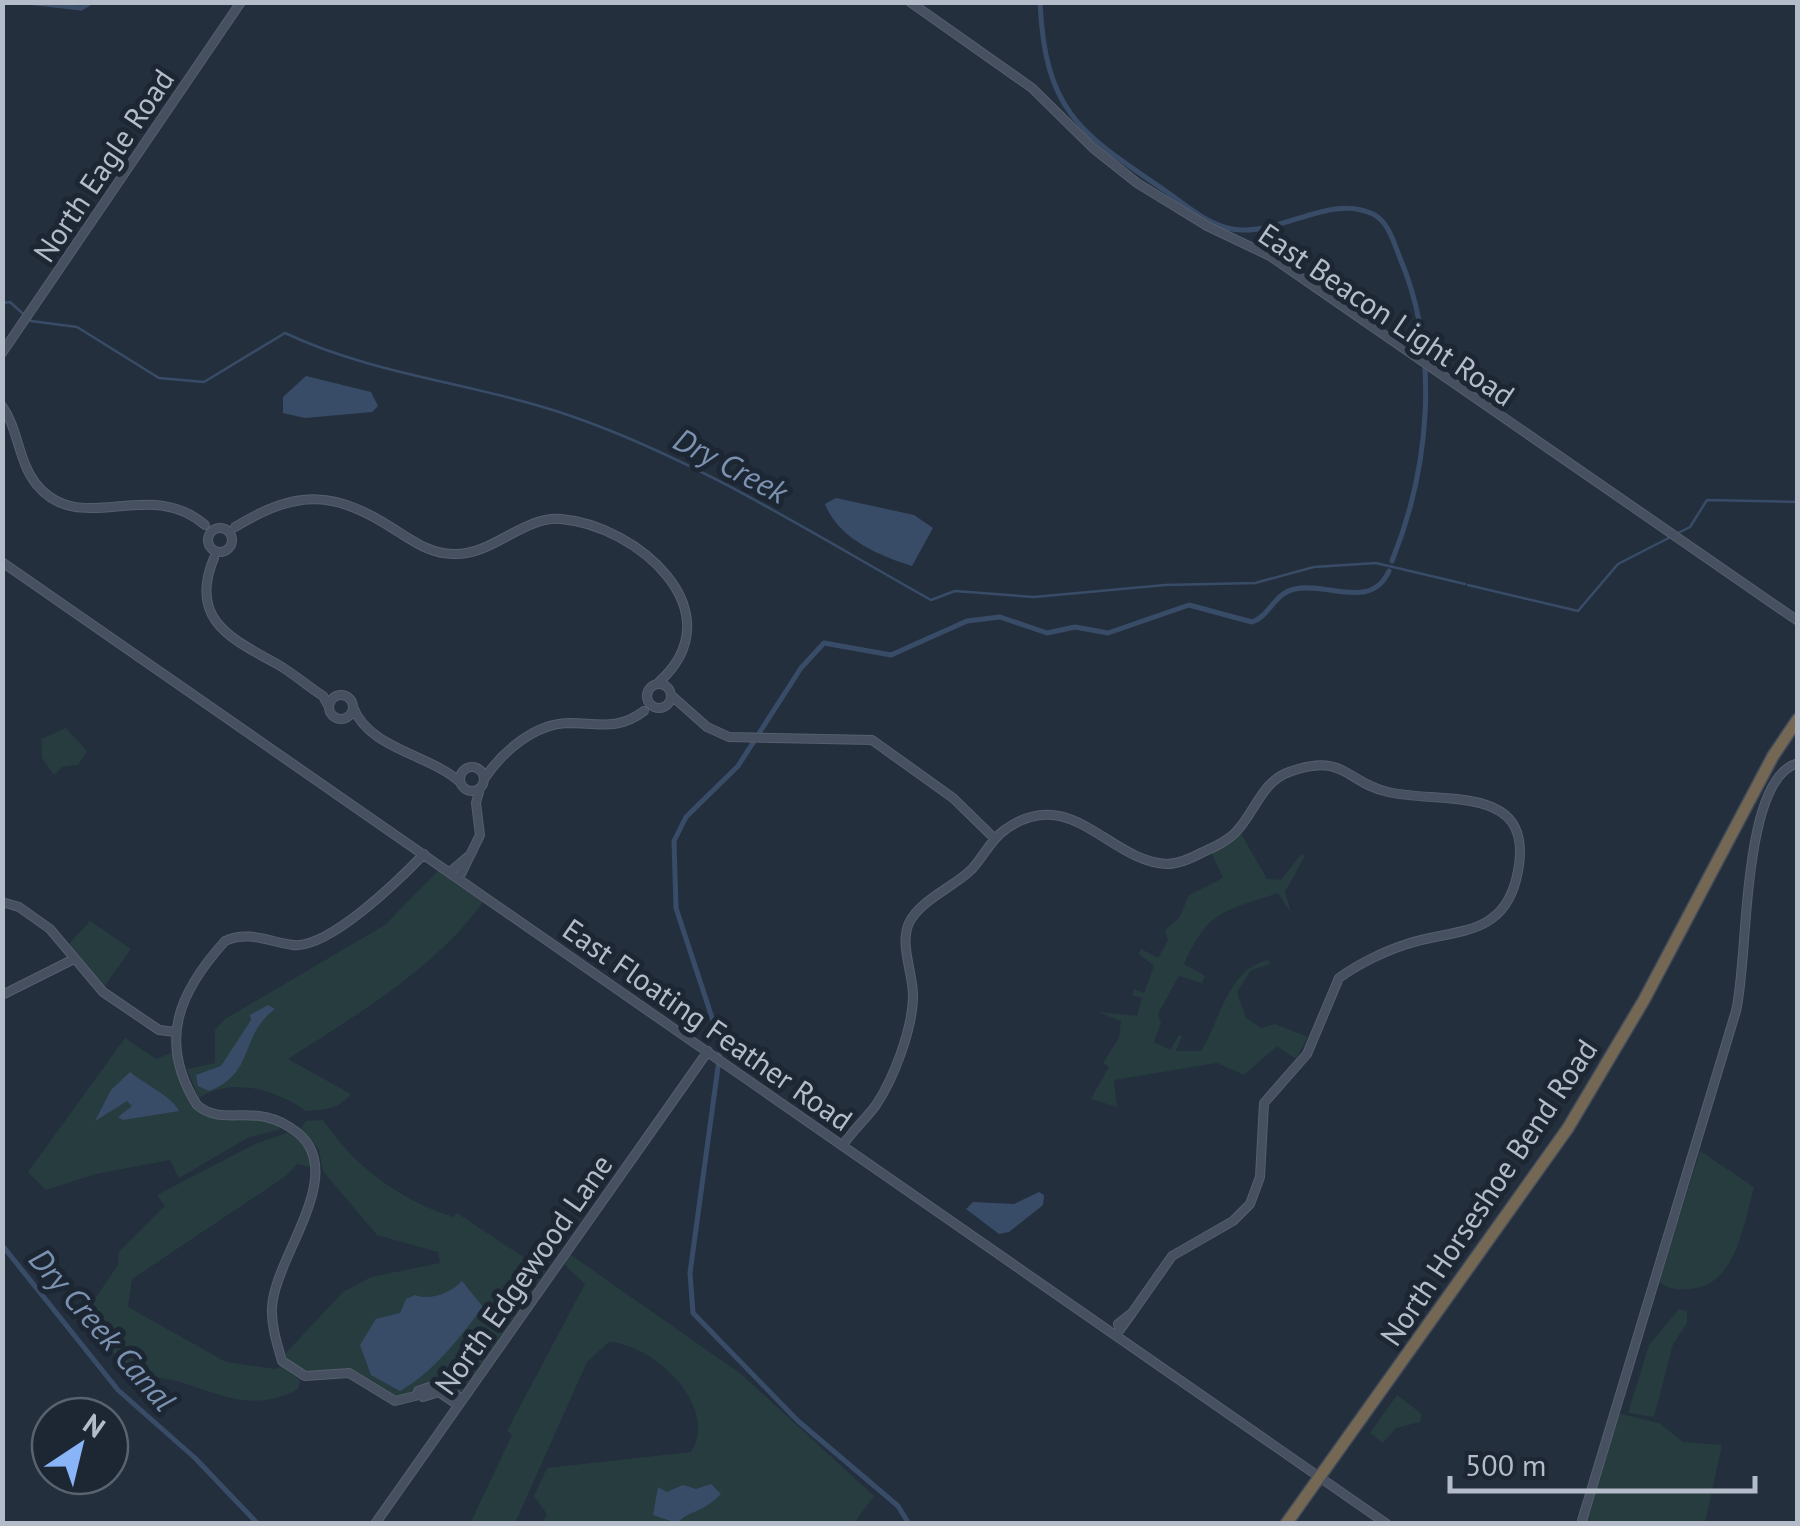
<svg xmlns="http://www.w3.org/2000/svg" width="1800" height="1526" font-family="'PT Sans',sans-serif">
	<rect width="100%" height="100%" fill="#242f3e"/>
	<path fill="#263c3f" d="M 66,728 L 87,751 L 78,765 L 62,767 L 54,775 L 42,758 L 41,739 Z
		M 1240,832 L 1267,879 L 1281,880 L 1301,854 L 1305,856 L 1285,892 L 1291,913 L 1278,893 C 1224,912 1210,908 1184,964 L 1205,976 L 1202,983 L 1179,976 L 1158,1014 L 1161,1023 L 1154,1042 L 1170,1050 L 1179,1035 L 1182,1036 L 1176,1051 L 1201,1051 C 1221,1019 1227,970 1268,960 L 1270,964 L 1251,970 L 1237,992 L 1246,1018 L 1261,1028 L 1275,1024 L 1308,1037 L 1296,1059 L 1277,1046 L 1244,1075 L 1217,1063 L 1114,1080 L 1117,1107 L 1091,1099 L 1109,1067 L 1103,1063 L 1119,1038 L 1121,1021 L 1098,1012 L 1137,1016 L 1142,998 L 1132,995 L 1134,989 L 1144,993 L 1154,966 L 1139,954 L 1141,949 L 1158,958 L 1168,940 L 1165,930 L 1179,918 L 1189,895 L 1223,878 L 1211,852 Z
		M 438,871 L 483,902 C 435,969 356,1015 288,1059 L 351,1094 C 339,1109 324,1110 306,1111 C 278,1090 230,1076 199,1098 L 187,1069 L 215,1063 L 215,1030 L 225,1019 L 385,925 Z
		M 90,921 L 131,949 L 104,987 L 68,945 Z
		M 125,1038 L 156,1059 L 173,1052 C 209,1160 211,1094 280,1125 L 279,1130 L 249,1137 L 179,1178 L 170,1160 L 96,1174 L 46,1190 L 28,1172 Z
		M 323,1120 C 356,1168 399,1199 453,1217 L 457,1213 L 546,1272 L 461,1392 L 433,1382 L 398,1398 L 348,1368 L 302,1372 L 284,1355 L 343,1292 L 371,1277 L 440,1263 L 438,1252 L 377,1235 L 323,1171 L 319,1150 L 301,1128 L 306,1121 Z
		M 289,1132 L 307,1146 L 314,1168 L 297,1164 L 286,1176 L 132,1279 L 128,1307 L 226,1362 L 276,1369 L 281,1366 L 300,1380 L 298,1389 C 234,1425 185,1365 135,1380 L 84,1315 L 118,1265 L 119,1252 L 165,1206 L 157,1195 L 255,1144 Z
		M 1700,1151 L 1754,1187 C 1744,1223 1736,1287 1689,1289 C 1677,1290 1667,1289 1659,1281 Z
		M 571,1255 L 741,1374 L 874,1496 L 854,1523 L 542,1523 L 547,1514 L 534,1496 L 547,1468 L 691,1452 C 720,1407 654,1344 609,1342 L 587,1362 L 515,1523 L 470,1524 L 512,1435 L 507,1431 L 585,1284 L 564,1264 Z
		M 1679,1309 L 1687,1311 L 1687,1323 L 1673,1344 L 1654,1417 L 1628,1413 L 1649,1345 Z
		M 1397,1395 L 1422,1414 L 1420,1422 L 1396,1428 L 1383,1443 L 1370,1433 Z
		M 1617,1413 L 1659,1423 L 1683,1442 L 1722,1445 L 1705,1523 L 1586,1524 Z"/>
	<path fill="#394c67" d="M 306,376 L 371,392 L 378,406 L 372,412 L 305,418 L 283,413 L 283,397 Z
		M 836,498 L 914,515 L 933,528 L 912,566 C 879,556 838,538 825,504 Z
		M 268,1005 L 275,1009 C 239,1035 256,1073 209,1091 L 198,1086 L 196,1075 L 221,1066 L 251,1020 L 250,1015 Z
		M 130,1072 C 144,1084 172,1096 179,1111 L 123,1120 L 118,1117 L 132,1106 L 127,1101 L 95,1121 L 111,1090 Z
		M 1039,1192 L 1044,1195 L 1043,1205 L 1009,1232 L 999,1234 L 966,1209 L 973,1202 L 1014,1204 Z
		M 462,1281 L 483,1307 C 459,1338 435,1371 400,1391 L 371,1375 L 360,1345 L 376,1319 L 400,1313 L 406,1299 L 415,1295 C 430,1301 451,1293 462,1281 Z
		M 711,1484 L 721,1494 C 703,1513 690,1510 677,1523 L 653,1515 L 658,1487 L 667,1492 L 683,1485 L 696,1489 Z"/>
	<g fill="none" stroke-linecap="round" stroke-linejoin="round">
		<path stroke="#394c67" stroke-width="2.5" d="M 2,303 L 10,302 L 31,321 L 77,327 L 159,378 L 204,382 L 285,333 C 376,376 476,383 571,416 C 698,460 813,534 931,600 L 955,591 L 1034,597 L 1165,585 L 1255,583 L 1314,567 L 1376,563 L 1465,584
			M 1468,585 L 1578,611 L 1618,564 L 1690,527 L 1707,500 L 1798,502"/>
		<path stroke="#394c67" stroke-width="5" d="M 27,2 L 81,8 L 91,2
			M 1040,2 C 1045,114 1082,134 1167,192 C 1190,208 1212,229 1241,230 C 1286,232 1331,194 1373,214 C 1388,221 1394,243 1400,258 C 1440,353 1430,467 1392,561
			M 2,1245 L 118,1390 L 195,1458 L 258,1524
			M 909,1524 L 898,1506 L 798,1421 L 693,1313 L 690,1273 L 721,1045 L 676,908 L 674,841 L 686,817 L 738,766 L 801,668 L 824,643 L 891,655 L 967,621 L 1000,617 L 1047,633 L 1075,627 L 1108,633 L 1189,605 L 1252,622 C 1270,616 1274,593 1295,589 C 1328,582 1371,611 1389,571"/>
		<g stroke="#565f6c" stroke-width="10">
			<path id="secondary" d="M 910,2 L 1032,88 L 1093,148 L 1137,183 L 1207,226 L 1270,256 L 1798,621
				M 2,353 L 241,2
				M 2,406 C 19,430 18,462 37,485 C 81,538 148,476 205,525
				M 235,527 C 299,488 336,491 397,531 C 415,542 431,554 453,554 C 492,556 523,516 561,519 C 636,525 738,612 658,683
				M208 540a12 12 0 1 1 24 0a12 12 0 1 1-24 0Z
				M 214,558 C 188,620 232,639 277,664 C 293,673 307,686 323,696 L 328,705
				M 2,562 L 1387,1524
				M647 696a12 12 0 1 1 24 0a12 12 0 1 1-24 0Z
				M329 707a12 12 0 1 1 24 0a12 12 0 1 1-24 0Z
				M 672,696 L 707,727 L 729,737 L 872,740 L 953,798 L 995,839
				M 353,707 C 369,749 429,754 460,782
				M460 779a12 12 0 1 1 24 0a12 12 0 1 1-24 0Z
				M 484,779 C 502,752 534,724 568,723 C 597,723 618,731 644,711
				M 450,872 L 471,854
				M 459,878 L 480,835 L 476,803 L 480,788
				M 2,902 L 19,907 L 50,929 L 103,992 L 159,1030 L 175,1032
				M 2,995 L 72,960
				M 843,1145 C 853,1130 865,1120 876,1105 C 894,1078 912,1030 913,998 C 914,975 899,945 909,923 C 920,900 954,887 972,869 C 984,856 991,839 1006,829 C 1071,783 1110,862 1167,864 C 1179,864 1192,858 1203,852 C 1214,847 1226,842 1235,833 C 1255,813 1261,782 1289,772 C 1345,752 1345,782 1388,792 C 1444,805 1541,781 1516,880 C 1501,938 1452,929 1407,944 C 1385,951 1358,964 1339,978 L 1307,1054 L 1264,1103 L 1260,1177 L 1250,1204 L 1233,1221 L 1172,1256 L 1132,1313
				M 1116,1335 L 1132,1313 L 1118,1324 L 1120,1329
				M 419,1395 L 395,1401 L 349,1373 L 305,1376 L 282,1361 C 277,1344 271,1325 272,1307 C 275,1256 348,1175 298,1133 C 256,1099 225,1129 197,1105 C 157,1041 179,992 225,941 C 248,930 270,942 293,945 C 329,949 400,879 424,854
				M 458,1405 L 439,1392 L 423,1397 L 418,1391 L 438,1384 L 463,1399
				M 375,1524 L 708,1051
				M 1581,1524 L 1736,1011 C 1749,960 1740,779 1798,763"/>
		</g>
		<g stroke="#434c59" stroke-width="14">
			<path id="highway" d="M 1286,1524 L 1568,1128 L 1644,1000 L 1773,756 L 1798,719"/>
		</g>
		<use href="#secondary" stroke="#465061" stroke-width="8"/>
		<use href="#highway" stroke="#746855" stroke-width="11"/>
	</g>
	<g text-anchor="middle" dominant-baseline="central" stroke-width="10" stroke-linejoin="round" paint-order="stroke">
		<g font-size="30" fill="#b4bcc9" stroke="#1d2633">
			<text transform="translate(103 165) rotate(-56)">North Eagle Road</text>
			<text transform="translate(1387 314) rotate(34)">East Beacon Light Road</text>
			<text transform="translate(708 1024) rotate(35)">East Floating Feather Road</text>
			<text transform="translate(1488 1192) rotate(-56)">North Horseshoe Bend Road</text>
			<text transform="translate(523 1274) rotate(-55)">North Edgewood Lane</text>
		</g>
		<g font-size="32" font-style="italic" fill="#7c92b1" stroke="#1d2633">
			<text transform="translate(731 465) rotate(28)">Dry Creek</text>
			<text transform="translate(103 1329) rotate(49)">Dry Creek Canal</text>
		</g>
	</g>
	<rect width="1800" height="1526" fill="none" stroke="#b4bcc9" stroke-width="10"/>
	<g transform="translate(80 1446) rotate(35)"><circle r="48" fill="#1d2633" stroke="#59626f" stroke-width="2.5"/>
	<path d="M0-8L18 38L0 25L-18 38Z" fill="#8ab4f8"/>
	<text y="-15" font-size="28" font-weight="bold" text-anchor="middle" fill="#b4bcc9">N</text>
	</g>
	<path d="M1450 1476v15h305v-15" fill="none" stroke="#b4bcc9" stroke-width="5"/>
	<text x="1465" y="1476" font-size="30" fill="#b4bcc9" stroke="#1d2633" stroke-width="8" paint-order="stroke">500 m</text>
</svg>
